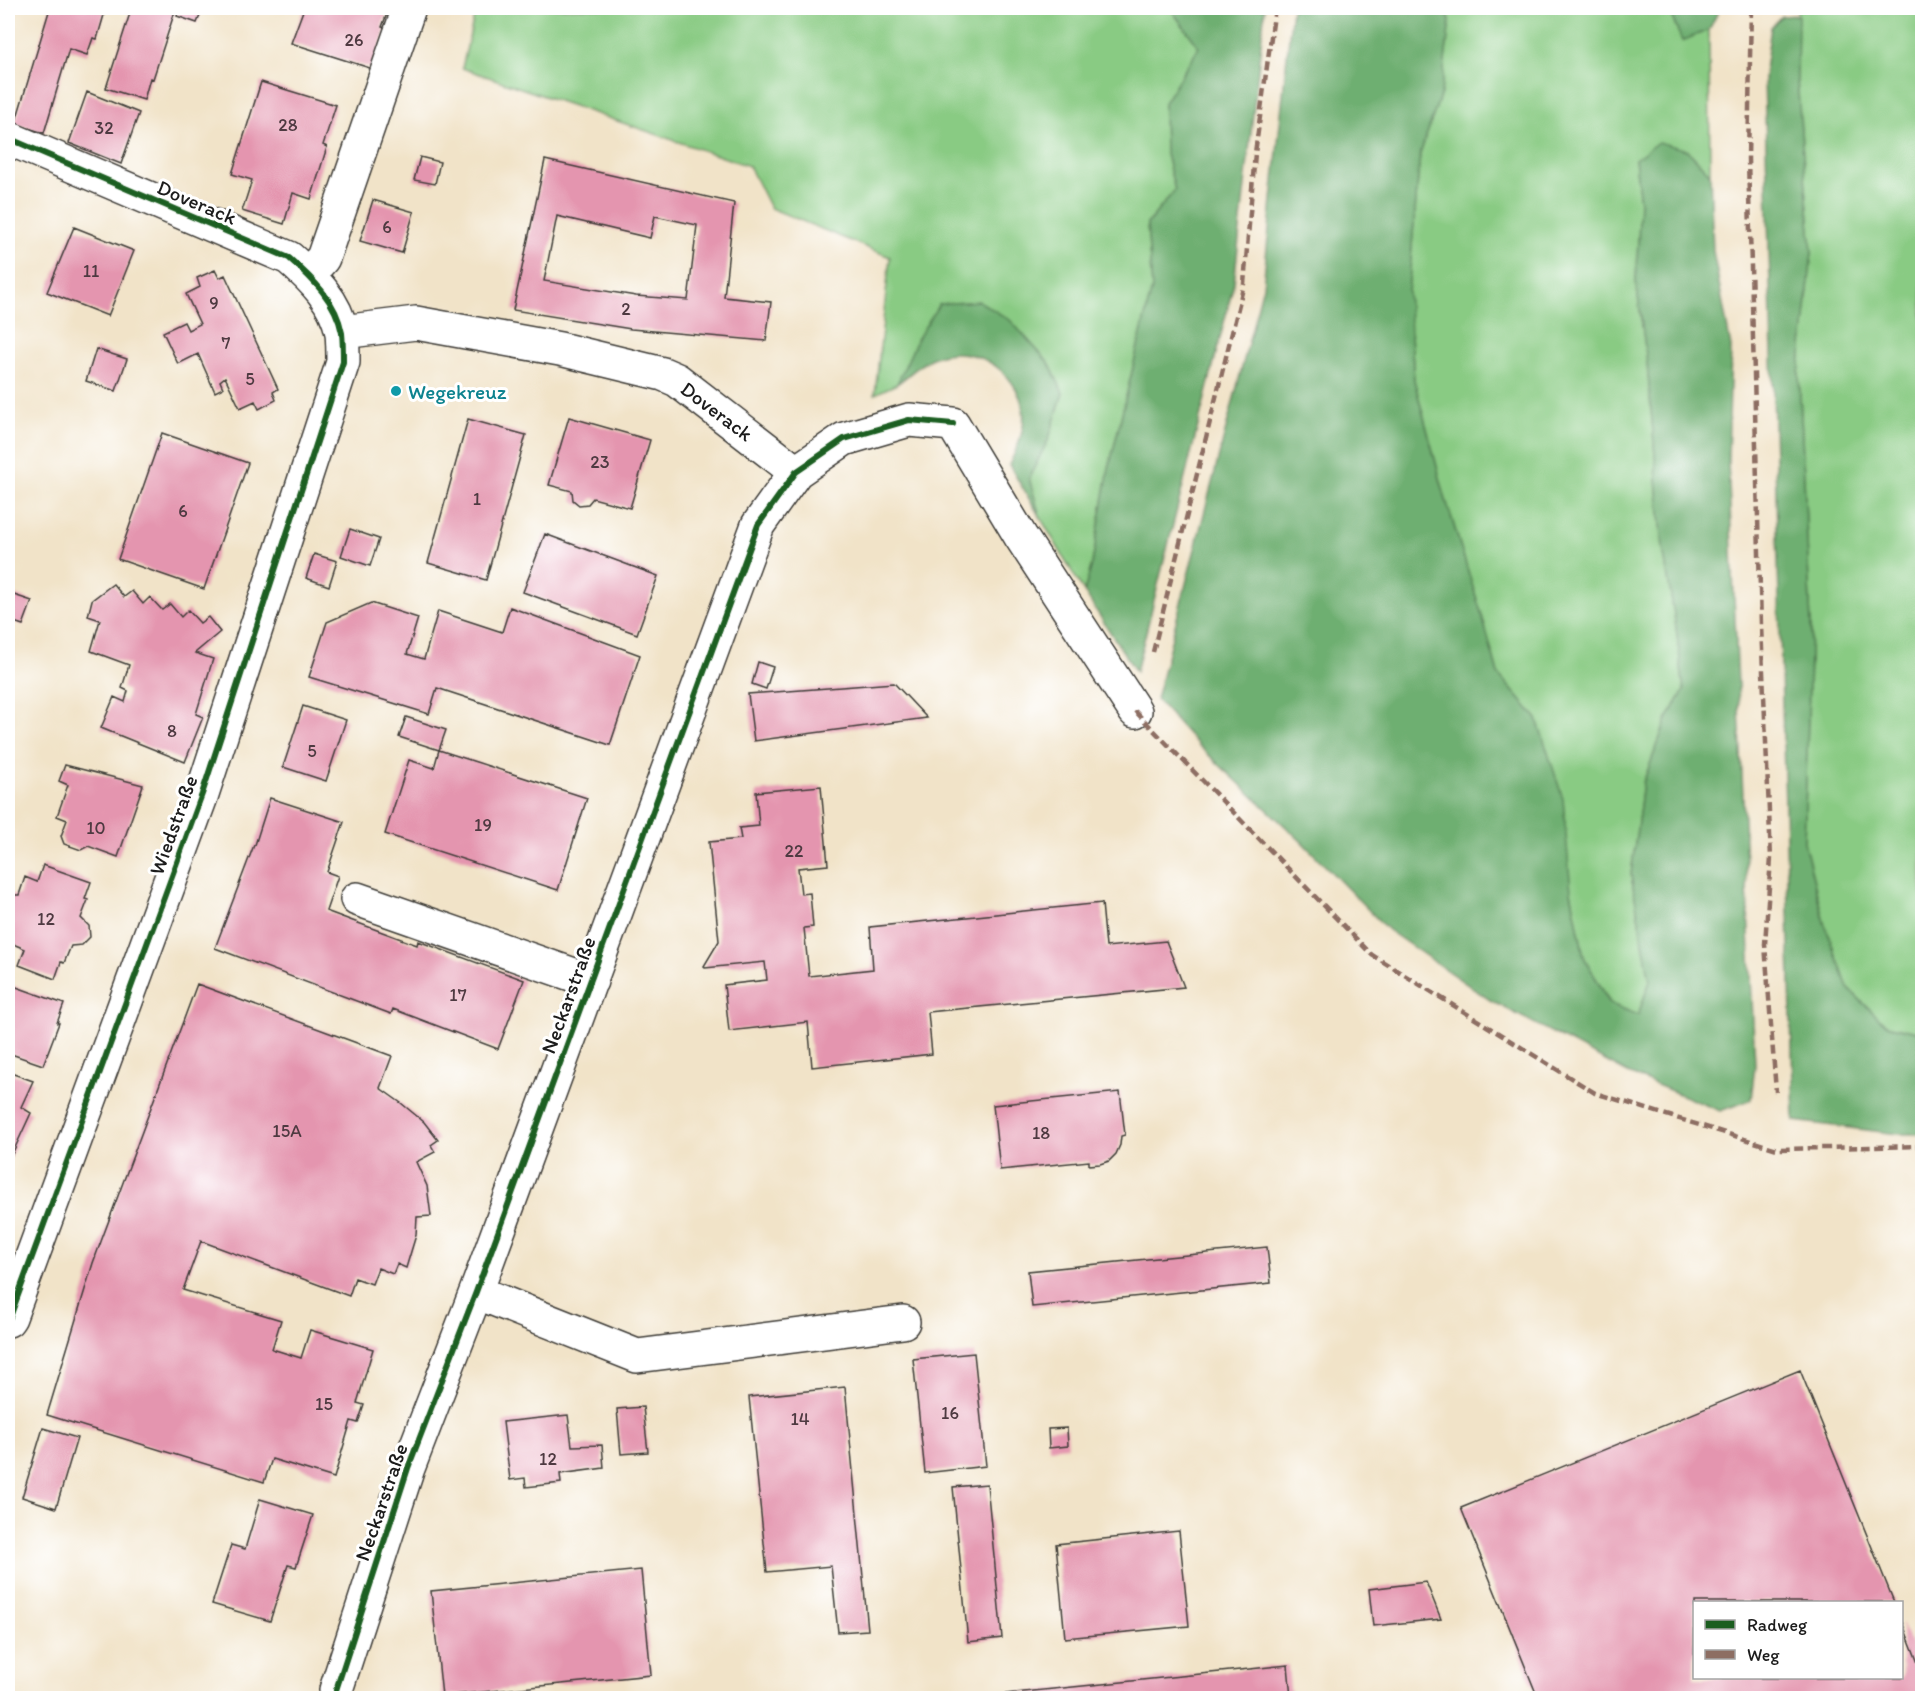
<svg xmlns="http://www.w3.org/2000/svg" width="1930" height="1706" font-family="Itim,sans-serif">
	<rect width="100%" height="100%" fill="#fff"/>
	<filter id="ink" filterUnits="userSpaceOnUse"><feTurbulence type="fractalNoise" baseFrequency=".0167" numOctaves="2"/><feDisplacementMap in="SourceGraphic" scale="12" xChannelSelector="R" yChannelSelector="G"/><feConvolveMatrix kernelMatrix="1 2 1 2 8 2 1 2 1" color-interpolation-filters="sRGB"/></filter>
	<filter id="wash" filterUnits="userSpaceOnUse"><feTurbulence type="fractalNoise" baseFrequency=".008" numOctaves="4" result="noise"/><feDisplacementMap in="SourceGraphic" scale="24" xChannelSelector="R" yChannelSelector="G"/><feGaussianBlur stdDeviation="1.35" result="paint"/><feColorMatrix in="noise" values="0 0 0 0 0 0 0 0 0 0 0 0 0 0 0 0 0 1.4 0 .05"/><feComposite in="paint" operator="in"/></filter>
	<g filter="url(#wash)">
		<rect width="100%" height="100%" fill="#f1e3c8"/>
		<path fill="#89cb83" stroke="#527450" stroke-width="1.5" d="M 476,8 L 1170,8 L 1199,47 L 1164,103 L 1165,150 L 1175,190 L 1147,224 L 1152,288 L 1109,468 L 1092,564 L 1084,592 L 1040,517 L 1029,478 L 1049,438 L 1063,393 L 1049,363 L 918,338 L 897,384 L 875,394 L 890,257 L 770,208 L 749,166 L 462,68 Z
			M 1443,8 L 1668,8 L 1682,40 L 1709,30 L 1710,174 L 1687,150 L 1635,159 L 1640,203 L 1636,281 L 1647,362 L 1663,548 L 1676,627 L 1684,691 L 1667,719 L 1643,783 L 1631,875 L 1650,981 L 1638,1015 L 1611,1004 L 1584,957 L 1537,719 L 1498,674 L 1482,616 L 1445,497 L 1414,380 L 1408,292 L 1420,154 L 1441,93 L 1450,20 Z
			M 1797,8 L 1922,8 L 1922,1033 L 1886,1025 L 1848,988 L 1824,922 L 1804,842 L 1811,625 L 1799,374 L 1812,252 L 1802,144 L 1797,80 Z"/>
		<path fill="#6eaf71" stroke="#456646" stroke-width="1.5" d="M 1170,8 L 1265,8 L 1234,283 L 1136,672 L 1084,592 L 1092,564 L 1109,468 L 1152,288 L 1147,224 L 1175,190 L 1165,150 L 1164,103 L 1199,47 Z
			M 1292,8 L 1443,8 L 1450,20 L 1441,93 L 1420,154 L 1408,292 L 1414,380 L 1445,497 L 1482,616 L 1498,674 L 1537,719 L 1563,799 L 1571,892 L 1584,957 L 1610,1004 L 1638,1015 L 1650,981 L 1631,875 L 1643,783 L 1667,719 L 1684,691 L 1676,627 L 1663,548 L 1647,362 L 1636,281 L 1640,203 L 1635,159 L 1658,142 L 1687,150 L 1710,174 L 1713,251 L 1731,347 L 1728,461 L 1755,1065 L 1751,1100 L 1720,1111 L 1628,1073 L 1490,1000 L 1388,930 L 1301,841 L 1199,746 L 1156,699 L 1263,286 Z
			M 1668,8 L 1720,8 L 1709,30 L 1682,41 Z
			M 1798,15 L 1797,80 L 1802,144 L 1812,252 L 1799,374 L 1811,625 L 1804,842 L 1824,922 L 1848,988 L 1886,1025 L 1922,1033 L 1922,1134 L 1898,1134 L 1794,1121 L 1764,77 L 1771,27 L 1781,16 Z
			M 979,301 L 1010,320 L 1049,363 L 1063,393 L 1049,438 L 1029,478 L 1040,517 L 1009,465 C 1015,453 1021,440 1023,426 C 1030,378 974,337 930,359 C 919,365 908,376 897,384 L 918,338 L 939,304 Z"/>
		<g id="blocks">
			<path fill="#e495af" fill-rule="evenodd" d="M 50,8 L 106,8 L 97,39 L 93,38 L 87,55 L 69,49 L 44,133 L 15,124 Z
				M 125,8 L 176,8 L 153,79 L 150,78 L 144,100 L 106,88 L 131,10 Z
				M 180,8 L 203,8 L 197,23 L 177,16 Z
				M 304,8 L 389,8 L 382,27 L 386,28 L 373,69 L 291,43 Z
				M 261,82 L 336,105 L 323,145 L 327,147 L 311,199 L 293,193 L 284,224 L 242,211 L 252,180 L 232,174 Z
				M 87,92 L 139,113 L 121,164 L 69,143 Z
				M 420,157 L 440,162 L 435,184 L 414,180 Z
				M 545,160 L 734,203 L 724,297 L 771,302 L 766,341 L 631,329 L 513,310 ZM 557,216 L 650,238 L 655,216 L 697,225 L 688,300 L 636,296 L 544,281 Z
				M 373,200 L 414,212 L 402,253 L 360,241 Z
				M 74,227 L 134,251 L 108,316 L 47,292 Z
				M 215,270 L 219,278 L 225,275 L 278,389 L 273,392 L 276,400 L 259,409 L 255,401 L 240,408 L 225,377 L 220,381 L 223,388 L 215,392 L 198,354 L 178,364 L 163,332 L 184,322 L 188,330 L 200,324 L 186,294 L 200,287 L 197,278 Z
				M 96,349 L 127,359 L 116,391 L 86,381 Z
				M 569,417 L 650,440 L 630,508 L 593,498 L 588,504 L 579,505 L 573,500 L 572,491 L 549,485 Z
				M 468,419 L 526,435 L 486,580 L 428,563 Z
				M 162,433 L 248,463 L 204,589 L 118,559 Z
				M 350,529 L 379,539 L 370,566 L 341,556 Z
				M 545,534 L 658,576 L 637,634 L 523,592 Z
				M 314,554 L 337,561 L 329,586 L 306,578 Z
				M 113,584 L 124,597 L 132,591 L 143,604 L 150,597 L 162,610 L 170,604 L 181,617 L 188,610 L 200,623 L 208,617 L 220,632 L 195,653 L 213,659 L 196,714 L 203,717 L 185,762 L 101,728 L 114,697 L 125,702 L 128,691 L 122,688 L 129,665 L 91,651 L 100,620 L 88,616 L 92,600 Z
				M 8,593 L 32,601 L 23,625 L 8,620 Z
				M 371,603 L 418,618 L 407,654 L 424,659 L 438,611 L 502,632 L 510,607 L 640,655 L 610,745 L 437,688 L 429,714 L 309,677 L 327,622 Z
				M 758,662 L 773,667 L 766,689 L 752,684 Z
				M 894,683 L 927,718 L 754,741 L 748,694 Z
				M 303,706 L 346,720 L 326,781 L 283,767 Z
				M 406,717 L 446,730 L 439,750 L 399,737 Z
				M 439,750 L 587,798 L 558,890 L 385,834 L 409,760 L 434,768 Z
				M 65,765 L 143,785 L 118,857 L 88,846 L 81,850 L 64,844 L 61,836 L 67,820 L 57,816 L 68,785 L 59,781 Z
				M 821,786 L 828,865 L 798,868 L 801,894 L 810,893 L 813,927 L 804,928 L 809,976 L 873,969 L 870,927 L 1102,903 L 1106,947 L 1166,941 L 1184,987 L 928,1012 L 932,1054 L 812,1067 L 808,1022 L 729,1031 L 724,985 L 767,980 L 765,962 L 705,968 L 704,966 L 719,941 L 709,842 L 741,839 L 739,828 L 759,826 L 756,792 Z
				M 270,798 L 344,822 L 327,872 L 338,876 L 326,911 L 417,945 L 418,941 L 524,980 L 498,1049 L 393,1009 L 391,1014 L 215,948 L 254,845 L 255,845 Z
				M 43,865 L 91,882 L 85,899 L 88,900 L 81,918 L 89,926 L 90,937 L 82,945 L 71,946 L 64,963 L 61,962 L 55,979 L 19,965 L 25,949 L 8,942 L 8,895 L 19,895 L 25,877 L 37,882 Z
				M 8,984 L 64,1004 L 57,1023 L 59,1023 L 43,1065 L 8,1053 Z
				M 197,984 L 392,1056 L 380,1088 L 401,1103 L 424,1122 L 438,1140 L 431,1145 L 435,1152 L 416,1162 L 427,1186 L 431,1216 L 417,1217 L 416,1235 L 406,1268 L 397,1264 L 393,1274 L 378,1268 L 372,1284 L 355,1278 L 349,1296 L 201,1241 L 183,1290 L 281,1320 L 272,1349 L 301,1358 L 310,1330 L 373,1349 L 357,1403 L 364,1405 L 358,1423 L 351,1421 L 334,1478 L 272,1459 L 264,1482 L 47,1415 L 93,1263 Z
				M 8,1072 L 33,1081 L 21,1107 L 31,1113 L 8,1163 Z
				M 1120,1092 L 1125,1135 L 1121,1136 L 1120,1145 L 1116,1154 L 1109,1161 L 1100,1164 L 1089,1165 L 1089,1161 L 1000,1170 L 993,1105 Z
				M 1267,1247 L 1271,1283 L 1032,1307 L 1028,1271 Z
				M 974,1353 L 986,1466 L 925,1473 L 913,1359 Z
				M 1800,1370 L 1894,1602 L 1695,1602 L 1694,1678 L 1902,1678 L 1902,1622 L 1918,1663 L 1922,1661 L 1922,1698 L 1538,1698 L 1461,1508 Z
				M 845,1387 L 868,1630 L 838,1632 L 831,1566 L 767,1572 L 749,1397 Z
				M 643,1407 L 648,1452 L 621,1454 L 617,1409 Z
				M 568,1415 L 572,1446 L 602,1445 L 604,1468 L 560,1474 L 561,1483 L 526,1487 L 525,1478 L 510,1480 L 503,1422 Z
				M 43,1428 L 77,1438 L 56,1508 L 22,1497 Z
				M 1067,1428 L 1068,1446 L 1049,1448 L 1048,1429 Z
				M 987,1484 L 1002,1638 L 968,1642 L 953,1487 Z
				M 260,1499 L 313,1515 L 296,1567 L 288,1565 L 270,1621 L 212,1604 L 231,1545 L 245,1549 Z
				M 1179,1531 L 1189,1626 L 1065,1638 L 1056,1544 Z
				M 641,1570 L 651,1675 L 442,1696 L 431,1591 Z
				M 1426,1582 L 1441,1619 L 1373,1626 L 1369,1589 Z
				M 1288,1665 L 1291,1698 L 976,1698 L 976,1697 Z
				M 266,1693 L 266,1698 L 225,1698 L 225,1697 Z"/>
		</g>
	</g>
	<g filter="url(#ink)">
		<use href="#blocks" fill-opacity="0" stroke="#3c3a36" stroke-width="1.5"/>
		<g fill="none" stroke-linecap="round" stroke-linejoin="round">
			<g stroke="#3c3a36" stroke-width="36">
				<path id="minor" d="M 8,138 L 289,258 C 313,279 336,301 342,333 C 343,343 343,352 343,362 L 202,794 L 10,1317 L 8,1320
					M 308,275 L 323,258 L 409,8
					M 342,332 L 416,323 L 560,349 L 663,374 L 677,380 L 796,472
					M 357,899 L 591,981
					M 476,1292 L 637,1356 L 903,1322
					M 336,1698 L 336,1690 L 408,1468 L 476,1292 L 758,525 L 796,472 L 844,439 L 909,420 L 953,424 L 1021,537 L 1135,711"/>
			</g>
			<use href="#minor" stroke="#fff" stroke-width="33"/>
			<path stroke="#8d6e63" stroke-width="4.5" stroke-dasharray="9 4.5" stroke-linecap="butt" d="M 1751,8 L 1748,159 L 1761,625 L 1771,858 L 1765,944 L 1776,1092
				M 1153,652 L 1244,284 L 1255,153 L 1275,8
				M 1135,711 L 1372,955 L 1595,1093 L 1777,1149 L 1922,1146"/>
			<g stroke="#fff" stroke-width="10">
				<path id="cycleway" d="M 8,138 L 289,258 C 313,279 336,301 342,333 C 343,343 343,352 343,362 L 202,794 L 10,1317 L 8,1320
					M 336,1698 L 336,1690 L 408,1468 L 476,1292 L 758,525 L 796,472 L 844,439 L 909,420 L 953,424"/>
			</g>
			<use href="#cycleway" stroke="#1b5e20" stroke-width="6"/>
		</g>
	</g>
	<circle fill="#0f9aa8" stroke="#fff" stroke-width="2" cx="396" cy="391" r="6"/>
	<g text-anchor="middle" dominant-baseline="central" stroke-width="6" stroke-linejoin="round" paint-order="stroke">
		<g font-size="18" fill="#4e3a41">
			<text x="354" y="40">26</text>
			<text x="288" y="125">28</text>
			<text x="104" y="128">32</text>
			<text x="387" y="227">6</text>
			<text x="91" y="271">11</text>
			<text x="214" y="303">9</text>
			<text x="626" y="309">2</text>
			<text x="226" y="343">7</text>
			<text x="250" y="379">5</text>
			<text x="600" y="462">23</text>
			<text x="477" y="499">1</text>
			<text x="183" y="511">6</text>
			<text x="172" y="731">8</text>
			<text x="312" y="751">5</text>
			<text x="483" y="825">19</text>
			<text x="96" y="828">10</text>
			<text x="794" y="851">22</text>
			<text x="46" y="919">12</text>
			<text x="458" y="995">17</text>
			<text x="287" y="1131">15A</text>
			<text x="1041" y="1133">18</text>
			<text x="324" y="1404">15</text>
			<text x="950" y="1413">16</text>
			<text x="800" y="1419">14</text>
			<text x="548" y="1459">12</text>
		</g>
		<g font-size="21" fill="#1c1c1c" stroke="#fff">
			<text transform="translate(197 202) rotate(23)">Doverack</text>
			<text transform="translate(717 411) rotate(37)">Doverack</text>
			<text transform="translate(173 825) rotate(-70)">Wiedstraße</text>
			<text transform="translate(568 995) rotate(-70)">Neckarstraße</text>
			<text transform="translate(381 1502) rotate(-71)">Neckarstraße</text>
		</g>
		<g font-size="21" fill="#0d838f" stroke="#fff" text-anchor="start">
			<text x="408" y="391">Wegekreuz</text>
		</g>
	</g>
	<rect width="1930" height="1706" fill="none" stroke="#fff" stroke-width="30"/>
	<rect x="1693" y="1601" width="210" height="78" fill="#ffffff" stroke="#a4a4a4" stroke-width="1.5"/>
	<rect x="1705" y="1620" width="30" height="9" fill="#1b5e20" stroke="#a4a4a4" stroke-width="1.5"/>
	<text x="1747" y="1631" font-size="18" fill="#1c1c1c">Radweg</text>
	<rect x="1705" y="1650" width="30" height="9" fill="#8d6e63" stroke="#a4a4a4" stroke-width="1.5"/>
	<text x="1747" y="1661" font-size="18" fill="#1c1c1c">Weg</text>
</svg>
